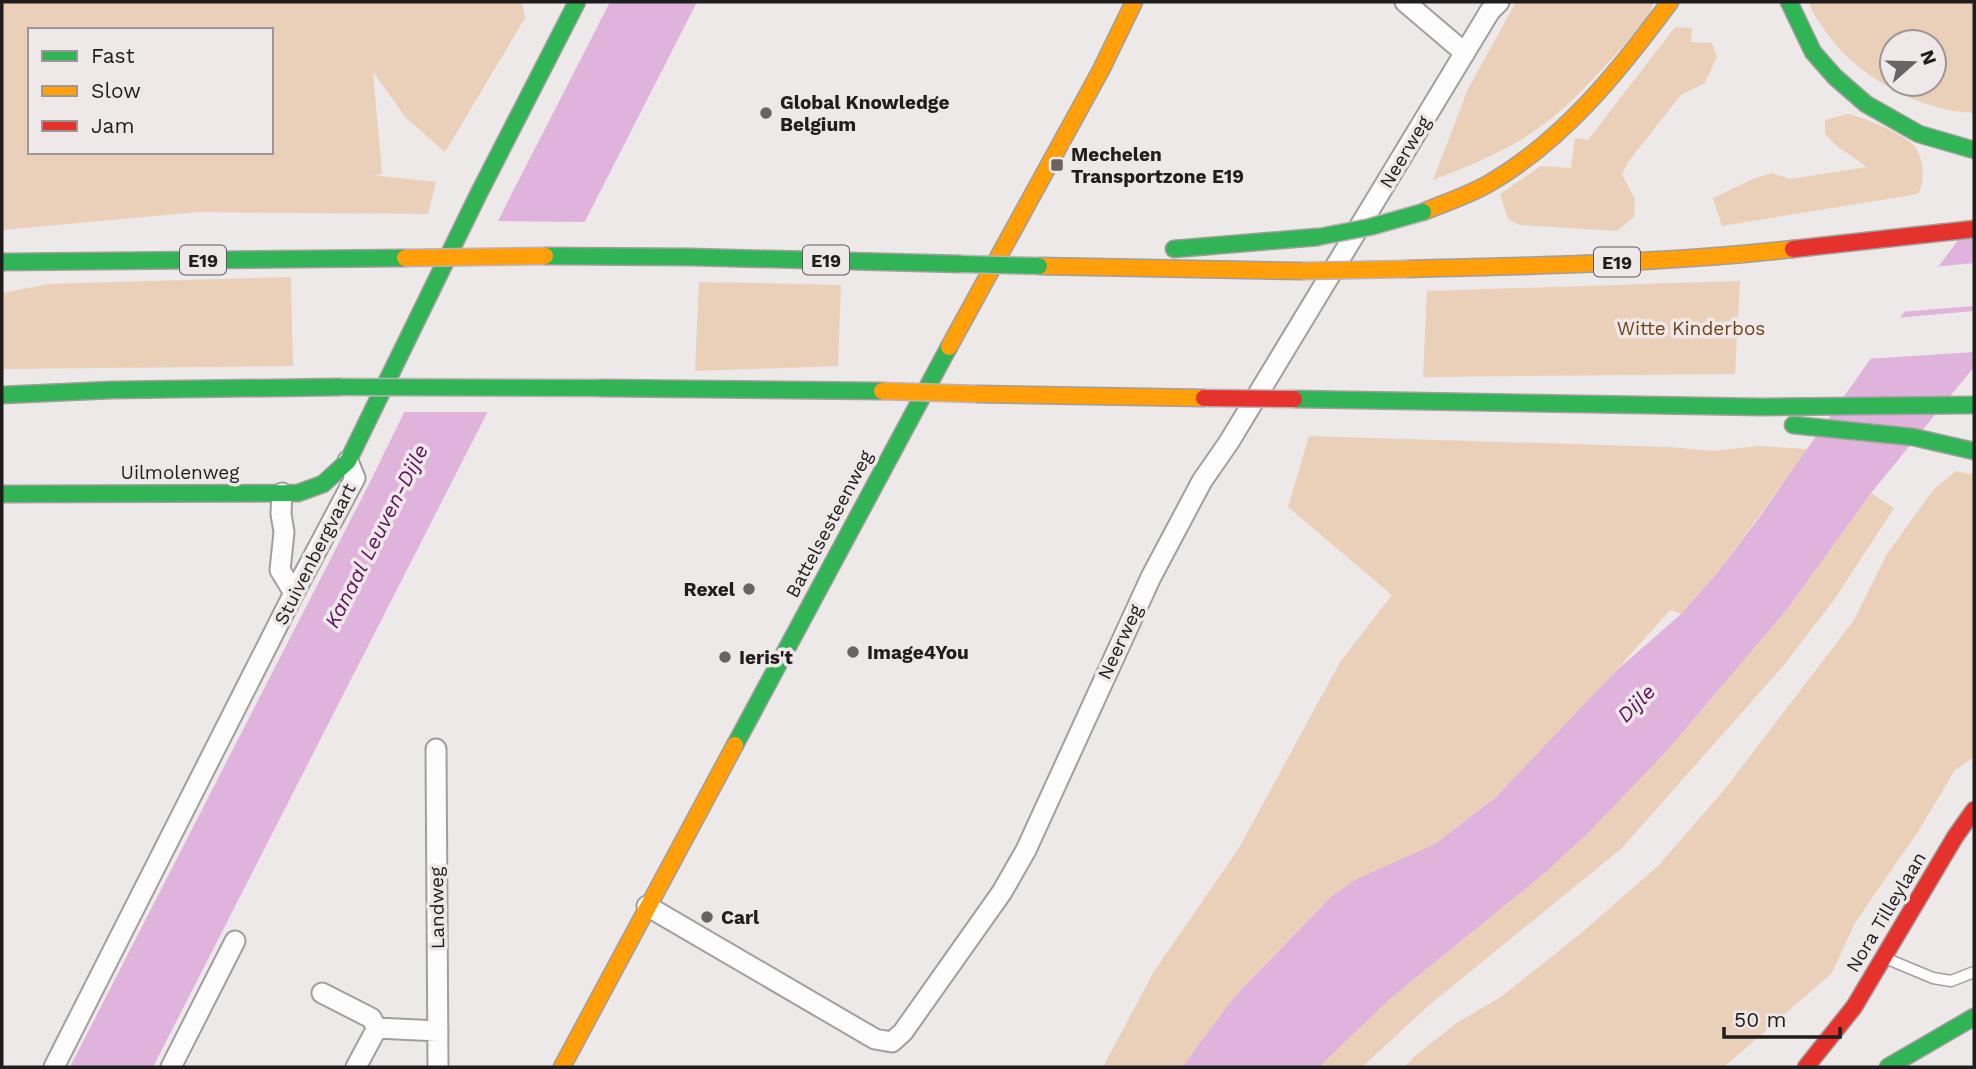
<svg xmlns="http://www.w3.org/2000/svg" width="1976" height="1069" font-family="'Work Sans',sans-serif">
	<rect width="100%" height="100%" fill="#eee9e9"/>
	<path fill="#eacfb9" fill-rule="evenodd" d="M 2,2 L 522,2 L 525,18 L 445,152 L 406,118 L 373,72 L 382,174 L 371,175 L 436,182 L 428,214 L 199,212 L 2,230 ZM 30,30 L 271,30 L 271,152 L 30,152 Z
		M 1516,2 L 1654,2 L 1648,19 C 1609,60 1571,110 1522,139 C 1494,156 1464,168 1433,180 L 1468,89 Z
		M 1809,2 L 1974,2 L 1974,113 C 1917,111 1852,74 1822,26 C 1817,18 1811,11 1809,2 ZM 1892,42 L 1934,42 L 1934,84 L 1892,84 Z
		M 1675,27 L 1692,28 L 1691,42 L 1712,43 L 1717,57 L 1705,83 L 1681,95 L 1628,162 L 1622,175 L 1635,199 L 1634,217 L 1617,231 L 1519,225 L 1508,219 L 1500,194 L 1541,166 L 1571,168 L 1575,138 L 1588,140 Z
		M 1848,114 C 1865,118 1896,131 1910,142 C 1924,152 1926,181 1918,194 L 1722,226 L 1713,198 L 1755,178 L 1772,173 L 1790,179 L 1867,167 L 1838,147 L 1825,134 L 1825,120 Z
		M 291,277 L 293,366 L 2,369 L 2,293 L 49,284 Z
		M 1740,281 L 1735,374 L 1423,377 L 1427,291 Z
		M 699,282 L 841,285 L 838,366 L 695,371 Z
		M 1309,436 L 1669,447 L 1713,451 L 1758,446 L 1808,449 L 1718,572 L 1681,614 L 1670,610 L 1580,711 L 1498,795 L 1434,845 L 1332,896 L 1234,997 L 1182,1067 L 1103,1067 L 1153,973 L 1239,848 L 1340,662 L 1392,595 L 1288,507 Z
		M 1956,471 L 1974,475 L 1974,757 L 1955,770 L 1919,830 L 1855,923 L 1832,973 L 1724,1067 L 1405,1067 L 1417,1054 L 1458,1022 L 1501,997 L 1580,934 L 1658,866 L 1724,790 L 1854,620 L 1887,554 L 1933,490 Z
		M 1871,493 L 1894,508 L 1834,600 L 1783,666 L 1622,848 L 1427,1007 L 1362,1067 L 1319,1067 L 1392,997 L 1546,872 L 1589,832 L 1665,753 L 1788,608 Z"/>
	<path fill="#dfb3dc" d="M 610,2 L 697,2 L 153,1067 L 70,1067 L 369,484 L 506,205 Z
		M 1974,219 L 1974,367 L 1871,493 L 1788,608 L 1665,753 L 1589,832 L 1546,872 L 1392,997 L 1319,1067 L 1182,1067 L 1234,997 L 1332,896 L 1357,879 L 1435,844 L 1496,797 L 1617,670 L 1681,614 L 1718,572 L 1758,519 L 1885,338 Z"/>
	<path fill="#eee9e9" d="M 494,221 L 589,222 L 492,412 L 400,412 Z
		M 1974,263 L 1974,306 L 1900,312 L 1934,267 Z
		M 1974,311 L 1974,352 L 1866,359 L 1896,318 Z"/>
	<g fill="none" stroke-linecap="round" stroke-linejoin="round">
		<g stroke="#a29e9e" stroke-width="13">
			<path id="lane" d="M 1885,958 L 1933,978 L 1951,981 L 1974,972"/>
		</g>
		<g stroke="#a29e9e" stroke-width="23">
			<path id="street" d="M 1405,2 L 1465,53
				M 282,493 L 281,514 L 284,532 L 280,570 L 294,593
				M 436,749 L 438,1067
				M 647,906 L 875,1039 L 892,1042 L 903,1032 L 1002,892 L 1026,850 L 1151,577 L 1202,481 L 1229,442 L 1490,11 L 1499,2
				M 322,993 L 371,1018 L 377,1028
				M 54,1067 L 294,593 L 355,478 L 348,461
				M 171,1067 L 235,941
				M 356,1067 L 377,1028 L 438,1031"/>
		</g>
		<g stroke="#a29e9e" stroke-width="19">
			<path id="fast" d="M 1789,2 L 1813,52 L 1835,77 L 1866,104 L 1919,134 L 1974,150
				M 1174,249 L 1318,237
				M 545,256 L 690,257 L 961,264
				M 2,262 L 405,258
				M 599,388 L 882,391
				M 2,395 L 112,390 L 340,387
				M 1294,399 L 1763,407 L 1974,405
				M 1793,425 L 1913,437 L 1974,451
				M 2,494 L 298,493 L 323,484 L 348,461 L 478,195 L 577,2
				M 735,745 L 949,347
				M 1888,1067 L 1974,1017"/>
		</g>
		<g stroke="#a29e9e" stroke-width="19">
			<path id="slow" d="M 1423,212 C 1444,203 1467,196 1488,184 C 1563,141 1619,71 1670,2
				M 1039,266 L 1302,271
				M 1407,269 C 1536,266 1665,263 1793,249
				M 949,347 L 1101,70 L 1134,2
				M 977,394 L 1204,398
				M 562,1067 L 735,745"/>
		</g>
		<g stroke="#a29e9e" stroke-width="19">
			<path id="jam" d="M 1793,249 L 1974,229
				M 1806,1067 L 1854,1007 L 1955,837 L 1974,810"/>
		</g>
		<use href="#lane" stroke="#fcfcfc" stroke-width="10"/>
		<use href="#street" stroke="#fcfcfc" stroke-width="19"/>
		<use href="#fast" stroke="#30b455" stroke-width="16"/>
		<use href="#slow" stroke="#ff9f0a" stroke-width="16"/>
		<use href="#jam" stroke="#e5322d" stroke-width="16"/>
		<g stroke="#c0b2b8" stroke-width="19" stroke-linecap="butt">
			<path id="fast-bridge" d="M 1318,237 L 1370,227 L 1423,212
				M 961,264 L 1039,266
				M 340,387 L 599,388"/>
		</g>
		<g stroke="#c0b2b8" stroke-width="19" stroke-linecap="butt">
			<path id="slow-bridge" d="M 405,258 L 545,256
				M 1302,271 L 1407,269
				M 882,391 L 977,394"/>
		</g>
		<g stroke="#c0b2b8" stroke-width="19" stroke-linecap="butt">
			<path id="jam-bridge" d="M 1204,398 L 1294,399"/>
		</g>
		<use href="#fast-bridge" stroke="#30b455" stroke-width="16"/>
		<use href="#slow-bridge" stroke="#ff9f0a" stroke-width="16"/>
		<use href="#jam-bridge" stroke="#e5322d" stroke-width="16"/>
	</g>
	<g fill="#686465" stroke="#efe8e8" stroke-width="2.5">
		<circle cx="766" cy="113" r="7"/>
		<rect x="1050" y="158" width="14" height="14" rx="3.5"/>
		<circle cx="749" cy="589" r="7"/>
		<circle cx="853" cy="652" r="7"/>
		<circle cx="725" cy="657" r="7"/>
		<circle cx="707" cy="917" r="7"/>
	</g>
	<g text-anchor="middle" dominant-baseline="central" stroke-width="7" stroke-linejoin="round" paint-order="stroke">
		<g fill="#efe8e8" stroke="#5e5a5b" stroke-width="2">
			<rect x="180" y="245.5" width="46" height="29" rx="5"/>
			<rect x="803" y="245.5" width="46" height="29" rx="5"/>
			<rect x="1594" y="247.5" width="46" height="29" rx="5"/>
		</g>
		<g font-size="18" font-weight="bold" fill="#201d1e">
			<text x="203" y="260">E19</text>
			<text x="826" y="260">E19</text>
			<text x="1617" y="262">E19</text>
		</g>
		<g font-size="19" font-weight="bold" fill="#201d1e" stroke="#efe8e8" text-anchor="start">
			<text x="780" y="102">Global Knowledge<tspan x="780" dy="22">Belgium</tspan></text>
			<text x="1071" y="154">Mechelen<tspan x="1071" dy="22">Transportzone E19</tspan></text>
			<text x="735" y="589" text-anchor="end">Rexel</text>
			<text x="867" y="652">Image4You</text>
			<text x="739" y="657">Ieris't</text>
			<text x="721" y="917">Carl</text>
		</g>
		<g font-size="19" fill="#201d1e" stroke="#efe8e8">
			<text transform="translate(1405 152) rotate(-59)">Neerweg</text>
			<text x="180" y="472">Uilmolenweg</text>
			<text transform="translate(829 524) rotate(-62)">Battelsesteenweg</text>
			<text transform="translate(315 554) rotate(-63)">Stuivenbergvaart</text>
			<text transform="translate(1120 642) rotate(-65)">Neerweg</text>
			<text transform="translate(437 908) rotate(-91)">Landweg</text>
			<text transform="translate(1886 912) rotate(-59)">Nora Tilleylaan</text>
		</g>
		<g font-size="19" fill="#6f441a" stroke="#efe8e8">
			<text x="1691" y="328">Witte Kinderbos</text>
		</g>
		<g font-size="21" font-style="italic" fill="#5d155e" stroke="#efe8e8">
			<text transform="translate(376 536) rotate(-63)">Kanaal Leuven-Dijle</text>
			<text transform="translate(1636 703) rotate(-45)">Dijle</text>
		</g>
	</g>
	<rect width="1976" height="1069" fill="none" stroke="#201d1e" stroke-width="7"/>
	<rect x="28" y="28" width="245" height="126" fill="#efe8e8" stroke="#9c9797" stroke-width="2"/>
	<rect x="42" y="51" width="35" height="10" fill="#30b455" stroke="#9c9797" stroke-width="2"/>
	<text x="91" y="63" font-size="21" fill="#201d1e">Fast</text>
	<rect x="42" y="86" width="35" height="10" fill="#ff9f0a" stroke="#9c9797" stroke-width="2"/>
	<text x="91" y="98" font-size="21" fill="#201d1e">Slow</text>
	<rect x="42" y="121" width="35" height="10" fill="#e5322d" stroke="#9c9797" stroke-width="2"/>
	<text x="91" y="133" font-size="21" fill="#201d1e">Jam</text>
	<g transform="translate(1913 63) rotate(70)"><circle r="33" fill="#efe8e8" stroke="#9c9797" stroke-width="2"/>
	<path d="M0-5L12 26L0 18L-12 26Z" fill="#686465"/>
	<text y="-10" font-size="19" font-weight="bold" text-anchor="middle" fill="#201d1e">N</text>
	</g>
	<path d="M1724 1027v10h116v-10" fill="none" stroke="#201d1e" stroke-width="3.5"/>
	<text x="1734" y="1027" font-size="21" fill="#201d1e" stroke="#efe8e8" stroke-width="5" paint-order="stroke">50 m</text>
</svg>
